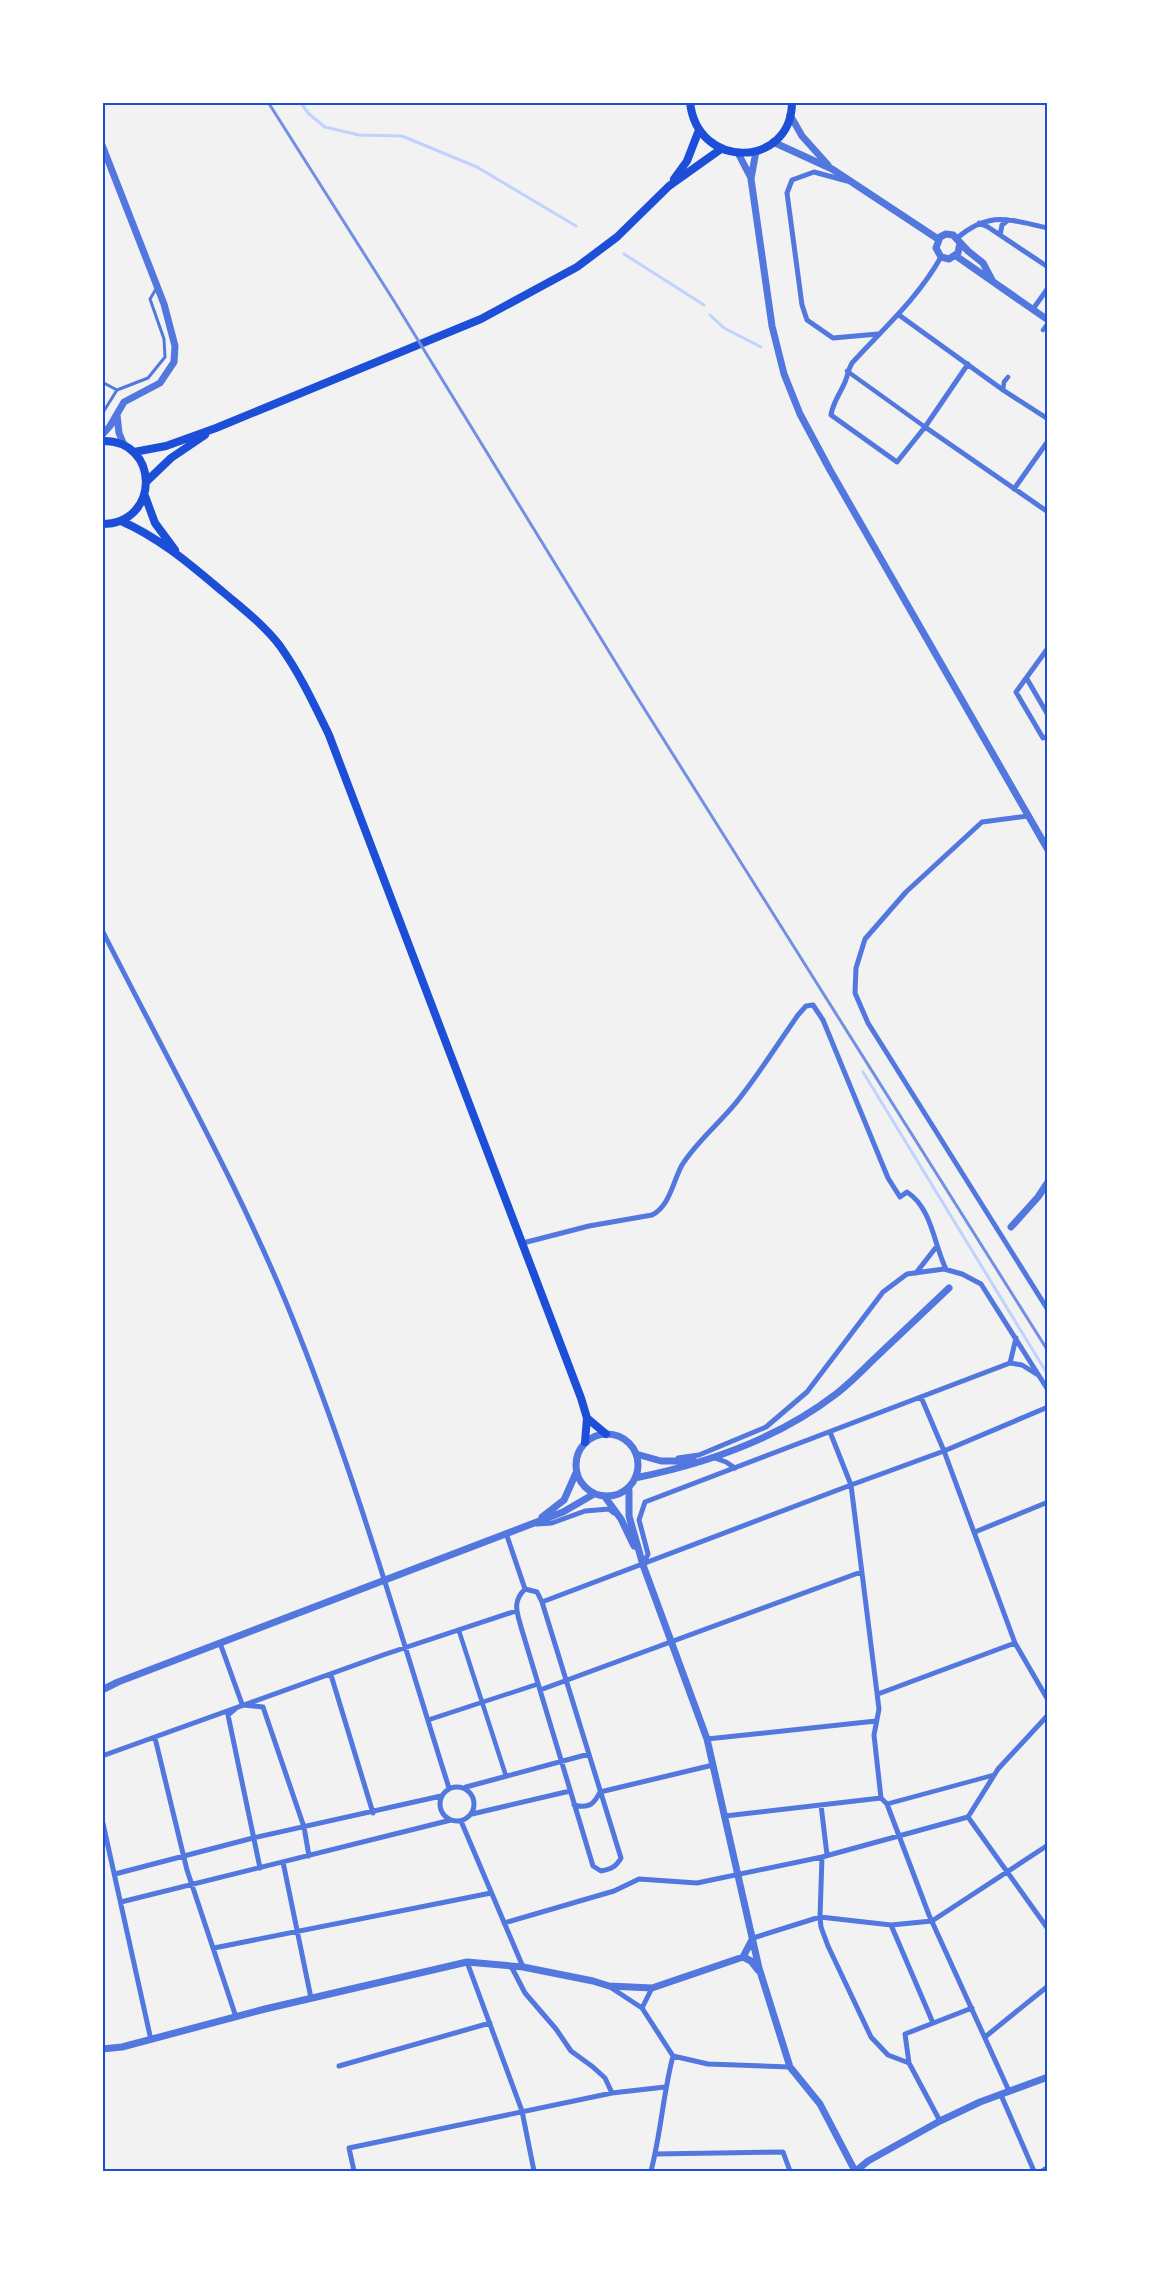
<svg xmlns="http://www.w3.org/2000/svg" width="1150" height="2273" font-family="Mulish,sans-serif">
	<rect width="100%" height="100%" fill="#f2f2f2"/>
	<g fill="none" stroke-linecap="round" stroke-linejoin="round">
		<path stroke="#bfd3fe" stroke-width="3" d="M 300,102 L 309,114 L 325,127 L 359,135 L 402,136 L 477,167 L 576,226
			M 624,254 L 704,305
			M 710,315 L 724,328 L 761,347
			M 863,1072 L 1048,1375"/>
		<path stroke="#5277de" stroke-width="3" d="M 102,382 L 117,390 L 148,378 L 165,357 L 164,339 L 150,299 L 156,289
			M 102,414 L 117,390"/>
		<path stroke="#5277de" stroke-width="4.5" d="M 1043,330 L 1048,323
			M 847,371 L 925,427
			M 1003,390 L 1004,382 L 1008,377
			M 459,1631 L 506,1776
			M 428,1720 L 538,1684
			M 887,1804 L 994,1775"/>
		<path stroke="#5277de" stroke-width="5" d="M 847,181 L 814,172 L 792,180 L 787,193 L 802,305 L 807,320 L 833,338 L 878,334
			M 979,223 L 988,227 L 1048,267
			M 1000,235 L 1002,225 L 1008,220
			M 957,238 C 991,210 1009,220 1048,228
			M 941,257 C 918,298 883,329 852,363 C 848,370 848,375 845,382 C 840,394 833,402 831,415 L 897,462 L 925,427 L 968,364
			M 1033,309 L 1048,288
			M 899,315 L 1003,390 L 1048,419
			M 925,427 L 1048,512
			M 1014,489 L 1048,441
			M 1048,648 L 1016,692 L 1043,738 L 1048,736
			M 1027,679 L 1048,715
			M 1028,816 L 982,822 L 906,892 L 865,939 L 856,968 L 855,993 L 868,1023 L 1048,1310
			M 102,930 C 169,1063 244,1194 298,1332 C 357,1481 401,1636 449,1788
			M 523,1243 L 589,1226 L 652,1215 C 670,1206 673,1181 682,1165 C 698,1139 724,1120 742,1095 C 762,1069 779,1042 798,1015 L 806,1006 L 813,1005 L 823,1020 L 888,1178 L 900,1197 L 907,1192 C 932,1208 934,1245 946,1269
			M 916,1273 L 937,1246
			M 1010,1363 L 1016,1338
			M 921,1397 L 944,1451 L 1048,1407
			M 712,1457 L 726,1462 L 735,1468
			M 678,1458 L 699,1455 L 766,1427 L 807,1392 L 883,1292 L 907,1274 L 944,1269 L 962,1274 L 981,1284 L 1048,1390
			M 537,1524 L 552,1523 L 585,1511 L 609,1509 L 614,1513
			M 975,1532 L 1048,1502
			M 506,1533 L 525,1589
			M 643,1565 L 648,1554 L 639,1520 L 645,1502 L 1010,1363 L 1022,1365 L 1038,1375
			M 525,1589 L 537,1592 L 542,1602 L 621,1858 C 616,1867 611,1869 601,1871 L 593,1866 L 521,1627 C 517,1612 512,1602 525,1589 Z
			M 542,1602 L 851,1485 L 830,1432
			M 220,1643 L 242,1704
			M 331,1675 L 373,1813
			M 540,1690 L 861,1572
			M 878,1694 L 1015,1643
			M 243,1705 L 263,1707 L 304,1827 L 309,1856
			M 235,1709 L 228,1715 L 260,1868
			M 155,1738 L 187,1870 L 236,2017
			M 707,1739 L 876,1721
			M 102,1756 L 383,1655 L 516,1611
			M440 1804a17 17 0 1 1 34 0a17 17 0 1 1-34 0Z
			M 466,1787 L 589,1754
			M 574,1805 C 589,1809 594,1804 600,1792 L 713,1765
			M 821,1805 L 827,1855
			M 472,1814 L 570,1791
			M 725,1816 L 881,1798
			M 968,1817 L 1048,1929
			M 102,1819 L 151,2040
			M 461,1821 L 523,1967
			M 822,1857 L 820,1917 L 821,1927 L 828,1946 L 871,2037 L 888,2055 L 909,2063 L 940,2121
			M 283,1862 L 311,1998
			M 115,1874 L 253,1838 L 441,1796
			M 121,1902 L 451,1820
			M 504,1923 L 614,1891 L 639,1879 L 697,1883 L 822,1857 L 968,1817 L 998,1769 L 1048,1715
			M 891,1925 L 933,2023
			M 753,1938 L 820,1917 L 891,1925 L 932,1921 L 1048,1845
			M 214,1948 L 491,1893
			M 467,1962 L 522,2111 L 534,2171
			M 511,1966 L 525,1993 L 556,2029 L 571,2051 L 593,2067 L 605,2078 L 612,2093
			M 610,1987 L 642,2008 L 673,2056 L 708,2064 L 790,2067
			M 642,2008 L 652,1988
			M 985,2037 L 1048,1986
			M 909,2063 L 905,2034 L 972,2008
			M 339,2066 L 490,2023
			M 1009,2091 L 929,1915 L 887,1804 L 881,1798 L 874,1735 L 879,1709 L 851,1485 L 944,1451 L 1015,1643 L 1048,1700
			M 1001,2095 L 1034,2171
			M 655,2154 L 783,2152 L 790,2171
			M 354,2171 L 349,2148 L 612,2093 L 665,2087
			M 651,2171 C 661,2133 663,2094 673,2056
			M 1042,2171 L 1048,2167"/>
		<path stroke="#5277de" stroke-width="7" d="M 790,115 L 802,136 L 828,165
			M 773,142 L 832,169 L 938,239
			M 102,145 L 164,304 L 175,346 L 174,362 L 160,383 L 124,402 L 110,426 L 102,435
			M 756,151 L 751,179 L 772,326 L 784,374 L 800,414 L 830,470 L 1048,850
			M 738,153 L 751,178
			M 960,243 L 958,253 L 949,259 L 941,257 L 936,248 L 940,237 L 946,234 L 953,235 L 968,251 L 983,263 L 992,280
			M 956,256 L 1048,320
			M 117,415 L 119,433 L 124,445
			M 1011,1227 L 1038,1197 L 1048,1182
			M576 1465a31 31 0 1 1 62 0a31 31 0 1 1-62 0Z
			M 636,1454 L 661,1461 L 694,1461
			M 635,1478 C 705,1464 779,1438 836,1394 C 849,1384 861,1372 873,1360 C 898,1336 924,1312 949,1288
			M 629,1487 L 629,1516 L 643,1565 L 707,1739 L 759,1968 L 790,2067 L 820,2104 L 855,2171
			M 605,1497 L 621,1519 L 634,1546
			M 542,1517 L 564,1500 L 576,1473
			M 102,1690 L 118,1682 L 563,1512 L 594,1494
			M 743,1957 L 751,1961 L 758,1970
			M 102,2049 L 122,2047 L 265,2009 L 467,1962 L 523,1967 L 593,1981 L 609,1986 L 652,1988 L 743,1957 L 753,1938
			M 856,2171 L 868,2161 L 940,2121 L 980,2102 L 1048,2077"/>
		<path stroke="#1d4ed8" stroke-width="8" d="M 690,102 C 697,171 792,168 792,102
			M 674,179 L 687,161 L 699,130
			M 102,441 C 160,439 161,524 102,524
			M 134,452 L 166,446 L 216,428 L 481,319 L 577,267 L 617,237 L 669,186 L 721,149
			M 147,481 L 171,458 L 205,435
			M 145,496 L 155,523 L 175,550
			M 121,521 C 160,538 191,565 223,592 C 243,609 264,625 280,646 C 300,674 314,704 329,735 L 581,1398 L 587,1418 L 585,1442
			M 587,1418 L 606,1434"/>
		<path stroke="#7290e2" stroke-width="3" d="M 268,102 L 394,301 L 635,694 L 1048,1351"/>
	</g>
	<rect width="1150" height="2273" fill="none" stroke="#ffffff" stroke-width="207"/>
	<rect x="104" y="104" width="942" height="2066" fill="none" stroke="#1d4ed8" stroke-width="2"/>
</svg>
